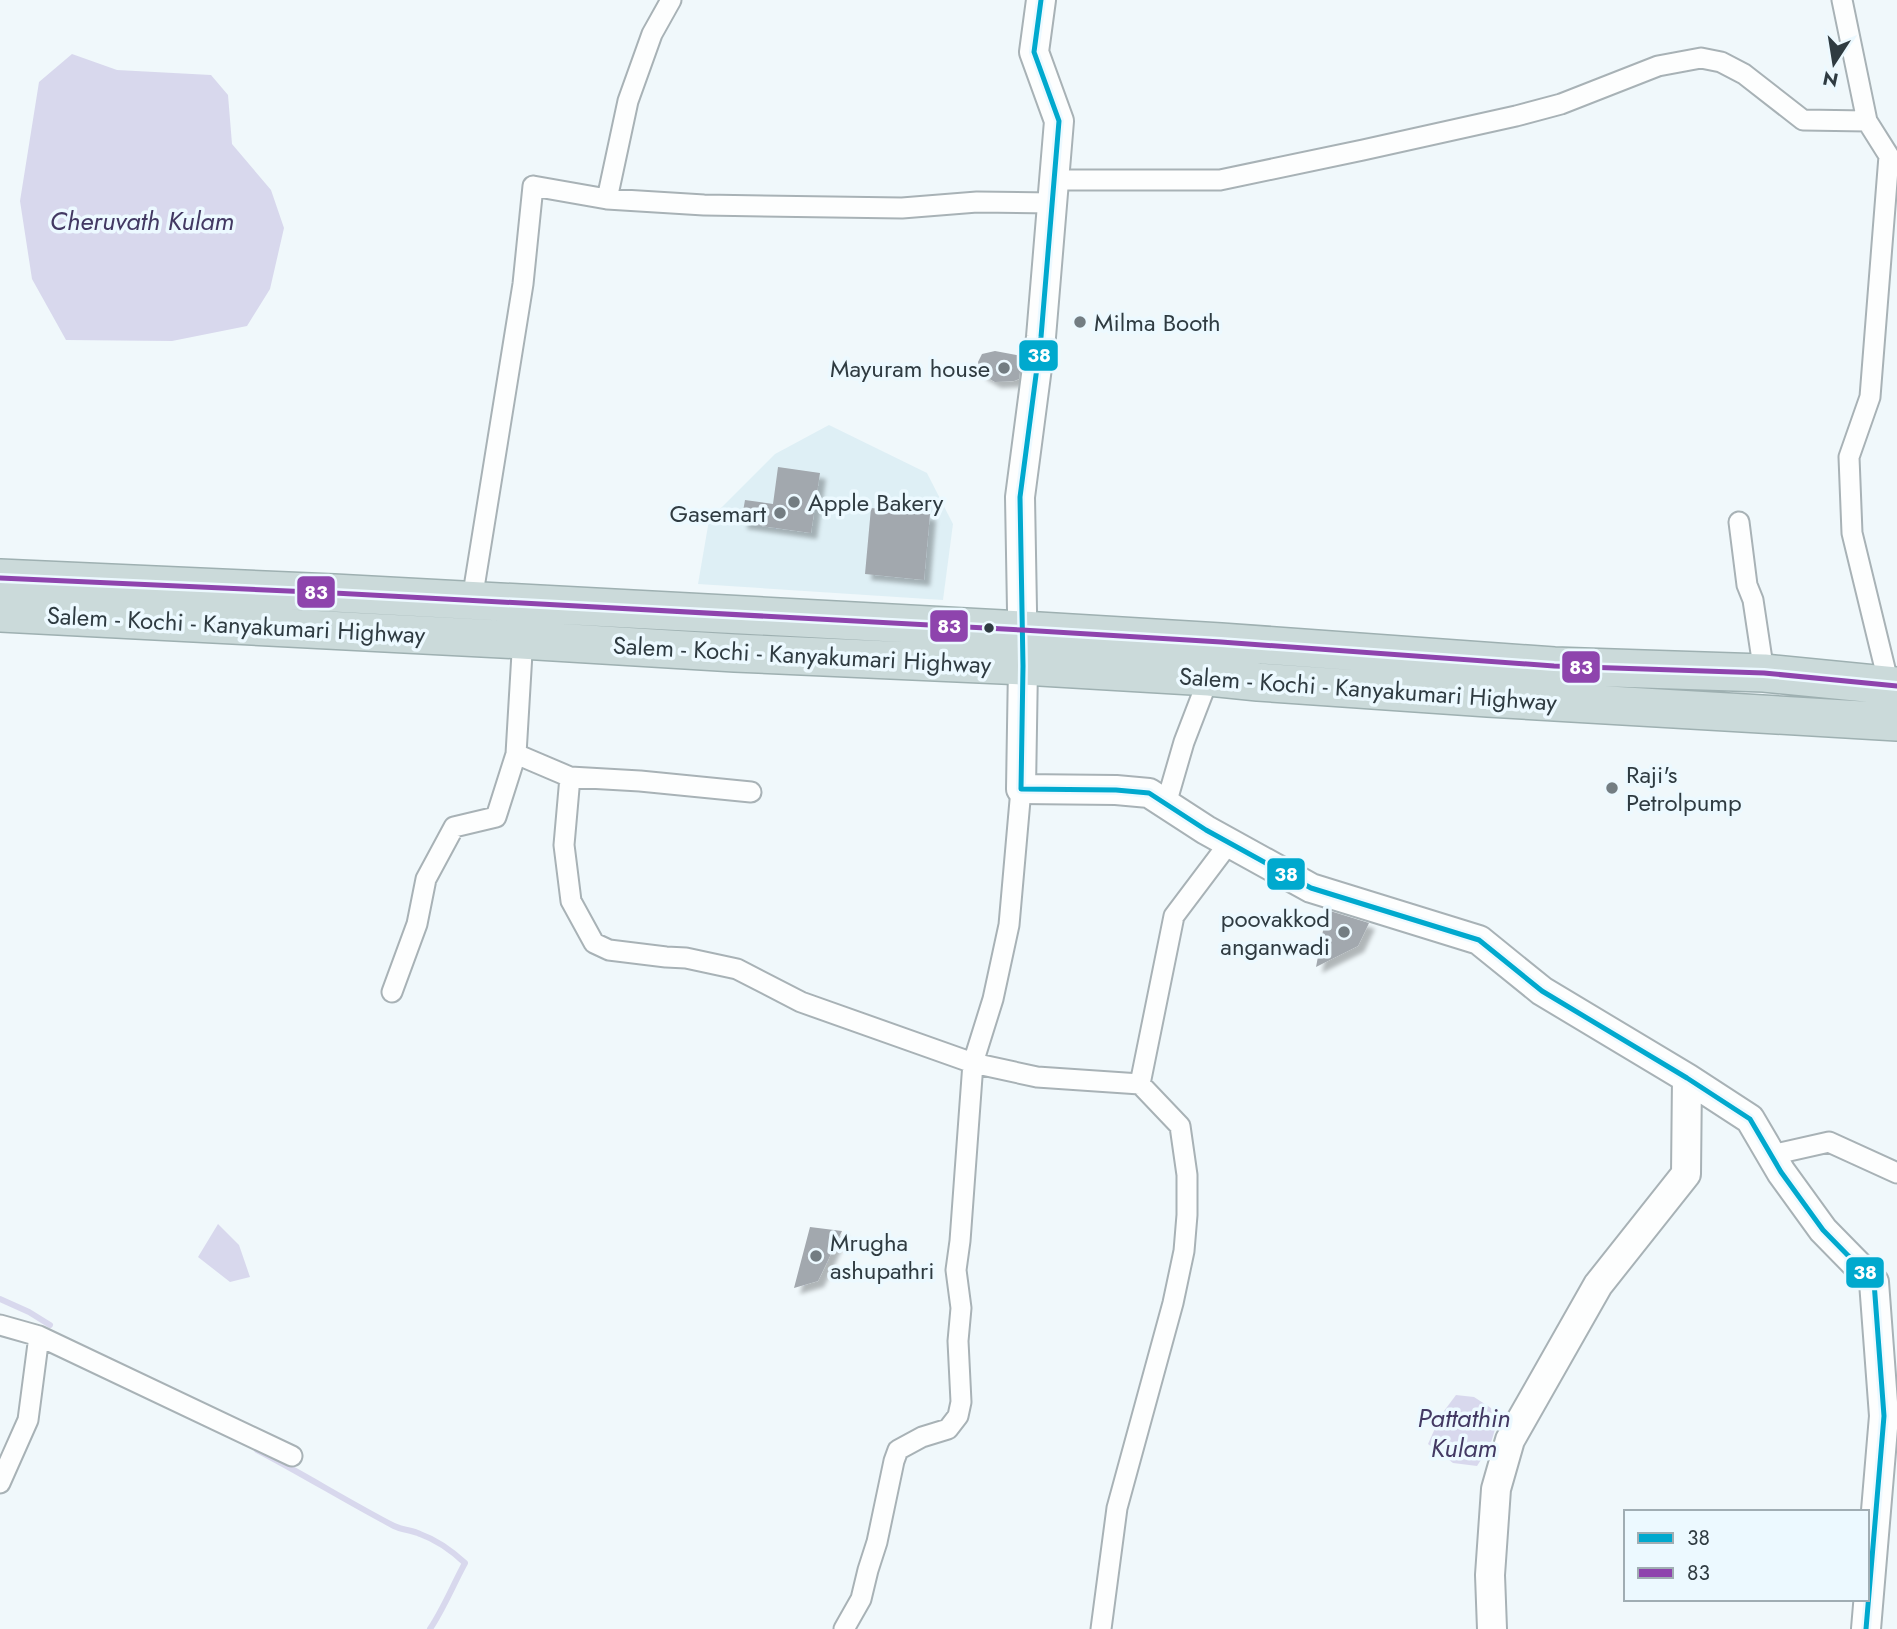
<svg xmlns="http://www.w3.org/2000/svg" width="1897" height="1629" font-family="Jost,sans-serif">
	<defs>
		<filter id="shadow"><feDropShadow dx="6" dy="6" stdDeviation="2" flood-color="#0004"/></filter>
	</defs>
	<rect width="100%" height="100%" fill="#f0f8fb"/>
	<path fill="#deeff5" d="M 829,425 L 927,473 L 953,524 L 943,600 L 698,584 L 709,520 L 775,454 Z"/>
	<path fill="#d8d8ed" d="M 72,54 L 117,70 L 211,75 L 228,95 L 232,144 L 271,190 L 284,228 L 270,289 L 247,326 L 172,341 L 66,340 L 32,279 L 20,201 L 39,82 Z
		M 218,1224 L 239,1245 L 250,1277 L 230,1282 L 198,1257 Z
		M 1456,1395 L 1474,1397 L 1491,1408 L 1496,1426 L 1490,1446 L 1477,1466 L 1453,1463 L 1428,1444 L 1441,1415 Z"/>
	<g fill="none" stroke-linecap="round" stroke-linejoin="round">
		<path stroke="#d8d8ed" stroke-width="6" d="M 0,1299 L 29,1312 L 50,1325
			M 257,1450 C 303,1474 348,1502 394,1526 C 402,1530 412,1530 420,1534 C 437,1540 452,1551 465,1563 C 453,1585 444,1608 430,1629"/>
	</g>
	<path fill="#a2a8ae" filter="url(#shadow)" d="M 995,351 L 1022,356 L 1019,379 L 1014,381 L 995,382 L 981,374 L 978,362 L 982,354 Z
		M 778,467 L 820,473 L 811,533 L 741,523 L 745,500 L 773,504 Z
		M 871,508 L 930,514 L 924,580 L 865,574 Z
		M 1327,910 L 1369,923 L 1358,946 L 1316,967 Z
		M 810,1227 L 842,1231 L 818,1281 L 794,1288 Z"/>
	<g fill="none" stroke-linecap="round" stroke-linejoin="round">
		<g stroke="#a8b2b6" stroke-width="23">
			<path id="street" d="M 1842,0 L 1867,121 L 1889,156 L 1870,397 L 1849,457 L 1852,533 L 1889,685
				M 1055,180 L 1220,180 L 1363,150 L 1516,116 L 1561,104 L 1658,66 L 1701,58 L 1721,62 L 1744,74 L 1803,120 L 1867,121
				M 607,199 L 628,101 L 652,34 L 671,0
				M 1739,522 L 1747,585 L 1753,600 L 1764,673
				M 472,600 L 523,284 L 533,186 L 607,199 L 704,205 L 902,208 L 977,202 L 1053,203
				M 521,640 L 522,653 L 516,754 L 570,777 L 640,781 L 751,792
				M 570,777 L 564,845 L 571,901 L 594,943 L 609,950 L 666,957 L 686,958 L 737,969 L 801,1002 L 973,1063 L 1037,1077 L 1140,1084 L 1180,1126 L 1187,1175 L 1187,1215 L 1184,1251 L 1173,1303 L 1117,1508 L 1101,1629
				M 1166,804 L 1184,742 L 1209,677
				M 392,992 L 417,924 L 426,879 L 454,827 L 496,817 L 516,754
				M 1140,1084 L 1174,916 L 1229,843
				M 1771,1155 L 1829,1142 L 1897,1173
				M 0,1325 L 39,1336 L 28,1420 L 0,1483
				M 39,1336 L 292,1456
				M 844,1629 L 861,1599 L 868,1570 L 877,1542 L 894,1461 L 898,1450 L 922,1437 L 948,1429 L 958,1416 L 961,1402 L 958,1341 L 961,1308 L 956,1270 L 960,1241 L 973,1063 L 993,999 L 1009,925 L 1021,789"/>
		</g>
		<g stroke="#a8b2b6" stroke-width="32">
			<path id="secondary" d="M 1041,0 L 1034,52 L 1059,121 L 1041,337 L 1020,497 L 1023,666 L 1021,789 L 1116,790 L 1149,793 L 1206,830 L 1311,888 L 1479,940 L 1542,991 L 1687,1078 L 1750,1119 L 1781,1172 L 1823,1230 L 1874,1282 L 1884,1416 L 1866,1629
				M 1492,1629 L 1490,1575 L 1496,1489 L 1510,1440 L 1598,1285 L 1686,1174 L 1687,1078"/>
		</g>
		<g stroke="#9eb0b1" stroke-width="40">
			<path id="highway" d="M 0,578 L 334,593 L 1022,630 L 1221,642 L 1554,666 L 1764,673 L 1897,686
				M 0,613 L 521,640 L 735,653 L 1023,666 L 1209,677 L 1258,682 L 1488,698 L 1897,722"/>
		</g>
		<use href="#street" stroke="#fdfefe" stroke-width="19"/>
		<use href="#secondary" stroke="#fdfefe" stroke-width="28"/>
		<use href="#highway" stroke="#cbdada" stroke-width="37"/>
		<g stroke="#ecf9ff" stroke-width="10">
			<path id="bus-1" d="M 1041,0 L 1034,52 L 1059,121 L 1041,337 L 1020,497 L 1023,666 L 1021,789 L 1116,790 L 1149,793 L 1206,830 L 1311,888 L 1479,940 L 1542,991 L 1687,1078 L 1750,1119 L 1781,1172 L 1823,1230 L 1874,1282 L 1884,1416 L 1866,1629"/>
		</g>
		<g stroke="#ecf9ff" stroke-width="10">
			<path id="bus-2" d="M 0,578 L 334,593 L 1022,630 L 1221,642 L 1554,666 L 1764,673 L 1897,686"/>
		</g>
		<use href="#bus-1" stroke="#00a9ce" stroke-width="5"/>
		<use href="#bus-2" stroke="#8e44ad" stroke-width="5"/>
	</g>
	<g fill="#737d82" stroke="#ecf9ff" stroke-width="2.5">
		<circle cx="1080" cy="322" r="7"/>
		<circle cx="1004" cy="368" r="7"/>
		<circle cx="794" cy="502" r="7"/>
		<circle cx="780" cy="513" r="7"/>
		<circle cx="1612" cy="788" r="7"/>
		<circle cx="1344" cy="932" r="7"/>
		<circle cx="816" cy="1256" r="7"/>
	</g>
	<circle fill="#2f3b41" stroke="#ecf9ff" stroke-width="2.5" cx="989" cy="628" r="6"/>
	<g text-anchor="middle" dominant-baseline="central" stroke-width="7" stroke-linejoin="round" paint-order="stroke">
		<g font-size="24" fill="#2f3b41" stroke="#ecf9ff" text-anchor="start">
			<text x="1094" y="322">Milma Booth</text>
			<text x="990" y="368" text-anchor="end">Mayuram house</text>
			<text x="808" y="502">Apple Bakery</text>
			<text x="766" y="513" text-anchor="end">Gasemart</text>
			<text x="1626" y="774">Raji's<tspan x="1626" dy="28">Petrolpump</tspan></text>
			<text x="1330" y="918" text-anchor="end">poovakkod<tspan x="1330" dy="28">anganwadi</tspan></text>
			<text x="830" y="1242">Mrugha<tspan x="830" dy="28">ashupathri</tspan></text>
		</g>
		<g font-size="24" fill="#2f3b41" stroke="#ecf9ff">
			<text transform="translate(236 625) rotate(3)">Salem - Kochi - Kanyakumari Highway</text>
			<text transform="translate(802 655) rotate(3)">Salem - Kochi - Kanyakumari Highway</text>
			<text transform="translate(1368 689) rotate(4)">Salem - Kochi - Kanyakumari Highway</text>
		</g>
		<g font-size="26" font-style="italic" fill="#433963" stroke="#ecf9ff">
			<text x="142" y="221">Cheruvath Kulam</text>
			<text x="1464" y="1418">Pattathin<tspan x="1464" dy="30">Kulam</tspan></text>
		</g>
	</g>
	<g stroke="#ecf9ff" stroke-width="2.5">
		<rect x="1018" y="339" width="41" height="33" rx="7" fill="#00a9ce"/>
		<rect x="296" y="575" width="40" height="34" rx="7" fill="#8e44ad"/>
		<rect x="929" y="609" width="40" height="34" rx="7" fill="#8e44ad"/>
		<rect x="1561" y="650" width="40" height="34" rx="7" fill="#8e44ad"/>
		<rect x="1266" y="857" width="40" height="34" rx="7" fill="#00a9ce"/>
		<rect x="1845" y="1256" width="40" height="33" rx="7" fill="#00a9ce"/>
	</g>
	<g font-size="19" text-anchor="middle" font-weight="bold" fill="#fff">
		<text x="1039" y="362">38</text>
		<text x="316" y="599">83</text>
		<text x="949" y="633">83</text>
		<text x="1581" y="674">83</text>
		<text x="1286" y="881">38</text>
		<text x="1865" y="1279">38</text>
	</g>
	<rect x="1624" y="1510" width="245" height="91" fill="#ecf9ff" stroke="#a0adb3" stroke-width="2"/>
	<rect x="1638" y="1533" width="35" height="10" fill="#00a9ce" stroke="#a0adb3" stroke-width="2"/>
	<text x="1687" y="1545" font-size="21" fill="#2f3b41">38</text>
	<rect x="1638" y="1568" width="35" height="10" fill="#8e44ad" stroke="#a0adb3" stroke-width="2"/>
	<text x="1687" y="1580" font-size="21" fill="#2f3b41">83</text>
	<g transform="translate(1834 63) rotate(192)" stroke="#ecf9ff" stroke-width="5" paint-order="stroke">
	<path d="M0-5L12 26L0 18L-12 26Z" fill="#2f3b41"/>
	<text y="-10" font-size="19" font-weight="bold" text-anchor="middle" fill="#2f3b41">N</text>
	</g>
</svg>
